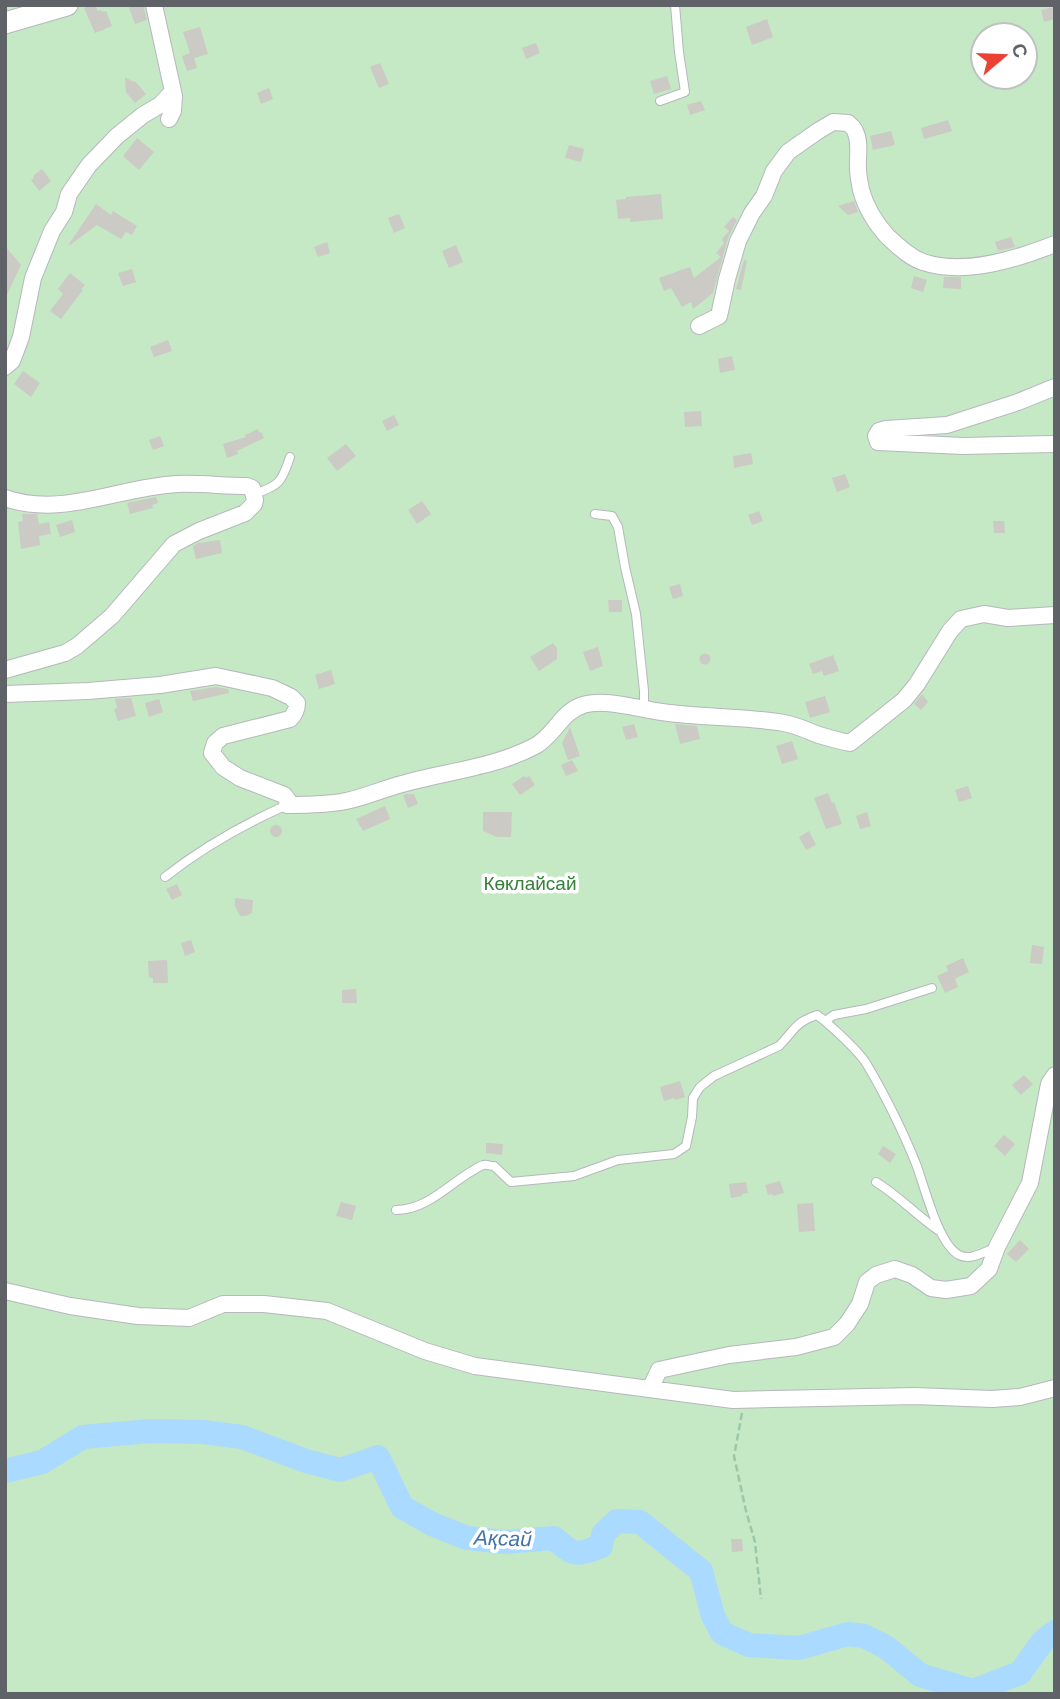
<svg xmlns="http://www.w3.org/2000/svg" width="1060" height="1699" font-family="Helvetica,sans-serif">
	<rect width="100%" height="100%" fill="#f1efe8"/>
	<path fill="#c5e8c5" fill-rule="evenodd" d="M 5,5 L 1055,5 L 1055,1694 L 5,1694 ZM 983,35 L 1025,35 L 1025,77 L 983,77 Z"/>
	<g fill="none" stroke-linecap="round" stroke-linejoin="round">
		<path stroke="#aadaff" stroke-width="24" d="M 5,1471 L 42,1462 L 83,1437 L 150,1431 L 203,1432 L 242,1437 L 306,1461 L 340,1470 L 378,1457 L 402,1507 L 432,1524 L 467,1538 L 504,1542 L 554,1538 C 574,1556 576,1556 601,1546 L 603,1534 L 617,1521 L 640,1522 L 701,1571 L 713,1616 L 722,1633 L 749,1645 L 799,1648 L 848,1634 L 864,1636 L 886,1647 L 920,1675 L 973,1691 L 1020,1673 L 1043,1641 L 1055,1632"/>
	</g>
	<path fill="#cccac5" d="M 91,5 L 95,5 L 98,11 L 101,10 L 102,12 L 106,11 L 112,26 L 95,33 L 84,8 Z
		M 128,5 L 143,5 L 147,20 L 135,24 Z
		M 1055,7 L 1055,19 L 1044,22 L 1041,10 Z
		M 767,19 L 773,37 L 752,45 L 746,27 Z
		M 200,27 L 208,54 L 194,58 L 197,68 L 187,71 L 182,56 L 190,53 L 183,32 Z
		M 536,43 L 540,53 L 526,59 L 522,48 Z
		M 380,63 L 389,84 L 379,88 L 370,67 Z
		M 667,76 L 671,89 L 654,94 L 650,81 Z
		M 125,77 L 134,82 L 135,81 L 146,94 L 135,103 L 126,92 Z
		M 269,88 L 273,99 L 261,104 L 257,93 Z
		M 701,101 L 705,110 L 690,115 L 687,105 Z
		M 948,120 L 952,131 L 924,139 L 921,128 Z
		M 891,131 L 895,145 L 873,150 L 870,136 Z
		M 137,138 L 154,152 L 139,170 L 123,156 Z
		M 569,145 L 584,149 L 581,162 L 565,158 Z
		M 42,169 L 51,181 L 39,191 L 31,180 L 34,178 L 33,176 Z
		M 661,194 L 663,219 L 630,222 L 630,218 L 618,219 L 616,200 L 626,199 L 626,197 Z
		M 854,201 L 858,212 L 848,215 L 838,206 Z
		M 96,204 L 111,215 L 113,211 L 137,226 L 132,235 L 126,232 L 121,239 L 97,225 L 70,245 L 69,244 Z
		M 399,214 L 405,228 L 394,233 L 388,218 Z
		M 733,217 L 737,220 L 728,238 L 713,293 L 693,309 L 691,302 L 682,307 L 671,288 L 664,291 L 659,278 L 690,267 L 694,278 L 721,257 L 716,253 L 724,243 L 722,239 L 729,231 L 724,227 Z
		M 1011,237 L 1015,247 L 998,251 L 995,242 Z
		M 327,242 L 330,253 L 318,257 L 314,247 Z
		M 456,245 L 463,262 L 449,268 L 442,251 Z
		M 5,246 L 21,265 L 5,299 Z
		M 744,260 L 747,261 L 741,290 L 736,289 Z
		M 132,269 L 136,282 L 123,286 L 118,273 Z
		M 70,273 L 85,285 L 81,289 L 83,290 L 61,319 L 50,311 L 63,294 L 58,289 Z
		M 914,276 L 927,280 L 923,292 L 911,288 Z
		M 944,277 L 961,277 L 961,289 L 943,288 Z
		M 168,340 L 172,351 L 154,357 L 150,347 Z
		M 732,356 L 735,370 L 720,373 L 718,359 Z
		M 23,371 L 40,383 L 31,397 L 14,384 Z
		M 701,411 L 702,426 L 685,427 L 684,412 Z
		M 394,415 L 399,425 L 387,431 L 382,421 Z
		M 258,429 L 259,433 L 261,432 L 264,438 L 237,451 L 238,454 L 227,458 L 223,444 L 246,437 L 245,435 Z
		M 160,436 L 164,446 L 153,450 L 149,440 Z
		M 346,444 L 356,456 L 337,471 L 327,458 Z
		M 751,453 L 753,464 L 734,468 L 733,456 Z
		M 845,474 L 850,487 L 837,492 L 832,478 Z
		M 156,497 L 158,503 L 152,505 L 153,508 L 130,514 L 127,503 Z
		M 422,501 L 431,514 L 417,524 L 408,510 Z
		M 759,511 L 763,521 L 752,525 L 748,515 Z
		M 22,514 L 37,514 L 39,524 L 49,522 L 51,534 L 39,536 L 40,545 L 21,549 L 18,522 L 23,521 Z
		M 72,520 L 75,532 L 60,537 L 56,525 Z
		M 993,521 L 1004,521 L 1005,533 L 994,533 Z
		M 220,540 L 222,553 L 196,559 L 193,546 L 198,543 Z
		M 680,584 L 683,596 L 673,599 L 669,587 Z
		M 608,600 L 622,600 L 622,612 L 609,612 Z
		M 553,643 L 557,648 L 557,659 L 539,671 L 530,657 Z
		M 598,647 L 603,666 L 590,671 L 583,652 Z
		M699.5 659a5.5 5.5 0 1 1 11 0a5.5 5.5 0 1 1-11 0Z
		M 833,655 L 839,671 L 824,676 L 822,671 L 813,674 L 809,664 Z
		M 331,670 L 335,684 L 319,689 L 315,675 Z
		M 216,687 L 228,689 L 229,693 L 193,701 L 190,691 Z
		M 922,694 L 928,702 L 921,710 L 914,704 Z
		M 825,696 L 830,712 L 810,718 L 805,702 Z
		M 131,698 L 136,716 L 118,721 L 114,709 L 117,708 L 115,699 Z
		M 159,699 L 163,712 L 149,717 L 145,703 Z
		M 634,724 L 638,737 L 626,740 L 622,727 Z
		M 675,724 L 697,726 L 700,739 L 680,744 Z
		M 570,727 L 580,756 L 568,760 L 562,743 Z
		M 792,741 L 798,759 L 782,764 L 776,746 Z
		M 572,760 L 578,771 L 566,776 L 561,765 Z
		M 524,776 L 526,778 L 529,776 L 535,785 L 520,795 L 512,784 Z
		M 968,786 L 972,798 L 959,802 L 955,790 Z
		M 828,793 L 832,803 L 834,802 L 842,824 L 826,829 L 814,798 Z
		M 407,794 L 414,794 L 418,804 L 408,808 L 403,795 Z
		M 385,806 L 390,819 L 363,831 L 356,819 Z
		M 483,812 L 512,812 L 511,837 L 497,837 L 483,831 Z
		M 867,812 L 871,826 L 860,829 L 856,816 Z
		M270 831a6 6 0 1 1 12 0a6 6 0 1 1-12 0Z
		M 809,831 L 816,845 L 806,850 L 799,837 Z
		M 525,880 L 528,889 L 518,893 L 515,883 Z
		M 177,884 L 182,895 L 172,900 L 166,889 Z
		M 235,898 L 253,900 L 252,913 L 246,916 L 240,916 L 235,906 Z
		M 191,940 L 195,952 L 185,956 L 181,943 Z
		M 1032,945 L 1044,947 L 1042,964 L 1030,963 Z
		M 963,958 L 969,972 L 955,979 L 958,987 L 945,993 L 937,976 L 948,971 L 946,966 Z
		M 167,960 L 168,983 L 153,983 L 153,978 L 149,978 L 148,961 Z
		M 356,989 L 357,1003 L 342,1003 L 342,990 Z
		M 1024,1075 L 1033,1084 L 1021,1095 L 1012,1085 Z
		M 680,1081 L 685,1097 L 675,1100 L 674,1098 L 664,1101 L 660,1087 Z
		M 1004,1135 L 1015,1144 L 1005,1156 L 994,1146 Z
		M 486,1143 L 503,1144 L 502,1155 L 486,1153 Z
		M 883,1146 L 896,1154 L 890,1163 L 878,1154 Z
		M 780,1181 L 784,1193 L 773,1196 L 772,1194 L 768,1195 L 765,1185 Z
		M 746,1182 L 748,1193 L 742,1194 L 742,1196 L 731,1198 L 729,1184 Z
		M 341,1202 L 356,1206 L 352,1220 L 336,1216 Z
		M 813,1203 L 815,1231 L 799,1232 L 797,1204 Z
		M 1020,1240 L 1029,1249 L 1016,1262 L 1007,1254 Z
		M 731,1539 L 742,1539 L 743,1551 L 732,1552 Z"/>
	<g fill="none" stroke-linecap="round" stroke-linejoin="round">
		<g stroke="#b5b8bc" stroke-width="10">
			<path id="service" d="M 660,101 L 685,92 L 679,52 L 675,5
				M 254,494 C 279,486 282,482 290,457
				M 595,514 L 612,516 L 618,527 L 625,567 L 636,614 L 644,691 L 644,709
				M 165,877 C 202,848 244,824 287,805
				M 932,988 L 866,1009 L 834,1015 L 825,1021 C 839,1034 855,1047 866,1063 C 878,1083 889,1104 899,1125 C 905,1138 911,1151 916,1164 C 925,1187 938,1244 959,1255 C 970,1261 984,1252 995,1248
				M 876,1182 C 899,1196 916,1215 938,1230
				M 396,1210 C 426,1210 448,1185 472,1171 C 476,1169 479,1166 483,1165 C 486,1164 490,1166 494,1166 L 511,1182 L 574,1176 L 618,1160 L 674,1154 L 686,1146 L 692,1117 L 693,1098 L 700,1087 L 714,1076 L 779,1046 C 794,1031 795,1022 817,1015 L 825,1021"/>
		</g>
		<g stroke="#b5b8bc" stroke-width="18">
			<path id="minor" d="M 154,5 L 174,96 L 173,111 L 169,119
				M 699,326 L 719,316 L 727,279 L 738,241 L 752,213 L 764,196 L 774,171 L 788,152 L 818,131 L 833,122 L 848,123 C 851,126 854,128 855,131 C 861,143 857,157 858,169 C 858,176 860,184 861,190 C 866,208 876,224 888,237 C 898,246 910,258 923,262 C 964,276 1017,259 1055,244
				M 5,367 L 12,361 L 21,337 L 33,278 L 52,231 L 64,212 L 69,194 L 89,165 L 117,136 L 143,115 L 160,105 L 173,91
				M 1055,387 L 1018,402 L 947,425 L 886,429 L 879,431 L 876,436 L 878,442 L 963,446 L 1055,444
				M 5,498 C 62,518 119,487 177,484 C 200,483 224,486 247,486 L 252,488 L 255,500 L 254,504 L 245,513 L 199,531 L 174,544 L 112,616 L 77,646 L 65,653 L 5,670
				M 5,694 L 88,691 L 160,685 L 216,676 L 272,688 L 291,697 L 297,703 C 297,710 295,714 290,719 L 223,736 L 215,743 L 212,753 L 223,767 L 240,778 L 284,795 L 288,800 L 287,805 C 306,805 327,805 346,801 C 365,797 383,789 402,784 C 444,772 496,767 535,746 C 554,736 562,711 583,705 C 605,698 638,709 662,712 C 702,718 744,716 784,723 C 796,725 808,731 819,735 C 829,738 840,741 850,743 L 904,700 L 917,684 L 950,631 L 961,619 L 984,614 L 1008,618 L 1055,615
				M 5,1291 L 70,1306 L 138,1316 L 189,1318 L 223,1304 L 264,1304 L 327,1311 L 425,1351 L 475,1366 L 733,1400 L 915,1396 L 992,1399 L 1020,1397 L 1055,1388
				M 650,1389 L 659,1370 L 729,1355 L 796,1347 L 834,1337 L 847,1324 L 860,1304 L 867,1282 L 876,1275 L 895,1269 L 912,1275 L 931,1288 L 946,1290 L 971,1286 L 989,1269 L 997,1247 L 1030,1183 L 1049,1084 L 1055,1075"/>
		</g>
		<g stroke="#b5b8bc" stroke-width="23">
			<path id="tertiary" d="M 5,23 L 67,5"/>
		</g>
		<path stroke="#9cc7a9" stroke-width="2.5" stroke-dasharray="7 3.5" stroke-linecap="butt" d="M 742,1413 L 734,1456 L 746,1511 L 755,1542 L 761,1599"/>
		<use href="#service" stroke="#fff" stroke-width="8"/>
		<use href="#minor" stroke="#fff" stroke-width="16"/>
		<use href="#tertiary" stroke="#fff" stroke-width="21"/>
	</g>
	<g text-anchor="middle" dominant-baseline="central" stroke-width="7" stroke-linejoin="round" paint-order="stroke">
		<g font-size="19" fill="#348238" stroke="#fff">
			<text x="530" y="883">Көклайсай</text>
		</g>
		<g font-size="21" font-style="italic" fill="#4174aa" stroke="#fff">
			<text transform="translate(503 1538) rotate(2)">Ақсай</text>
		</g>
	</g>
	<rect width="1060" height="1699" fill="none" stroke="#5f6368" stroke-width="14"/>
	<g transform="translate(1004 56) rotate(71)"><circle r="33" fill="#ffffff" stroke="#bfc1c3" stroke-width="2"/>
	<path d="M0-5L12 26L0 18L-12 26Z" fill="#ea4335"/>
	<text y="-10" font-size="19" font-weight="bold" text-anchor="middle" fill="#5f6368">С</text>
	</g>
</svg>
